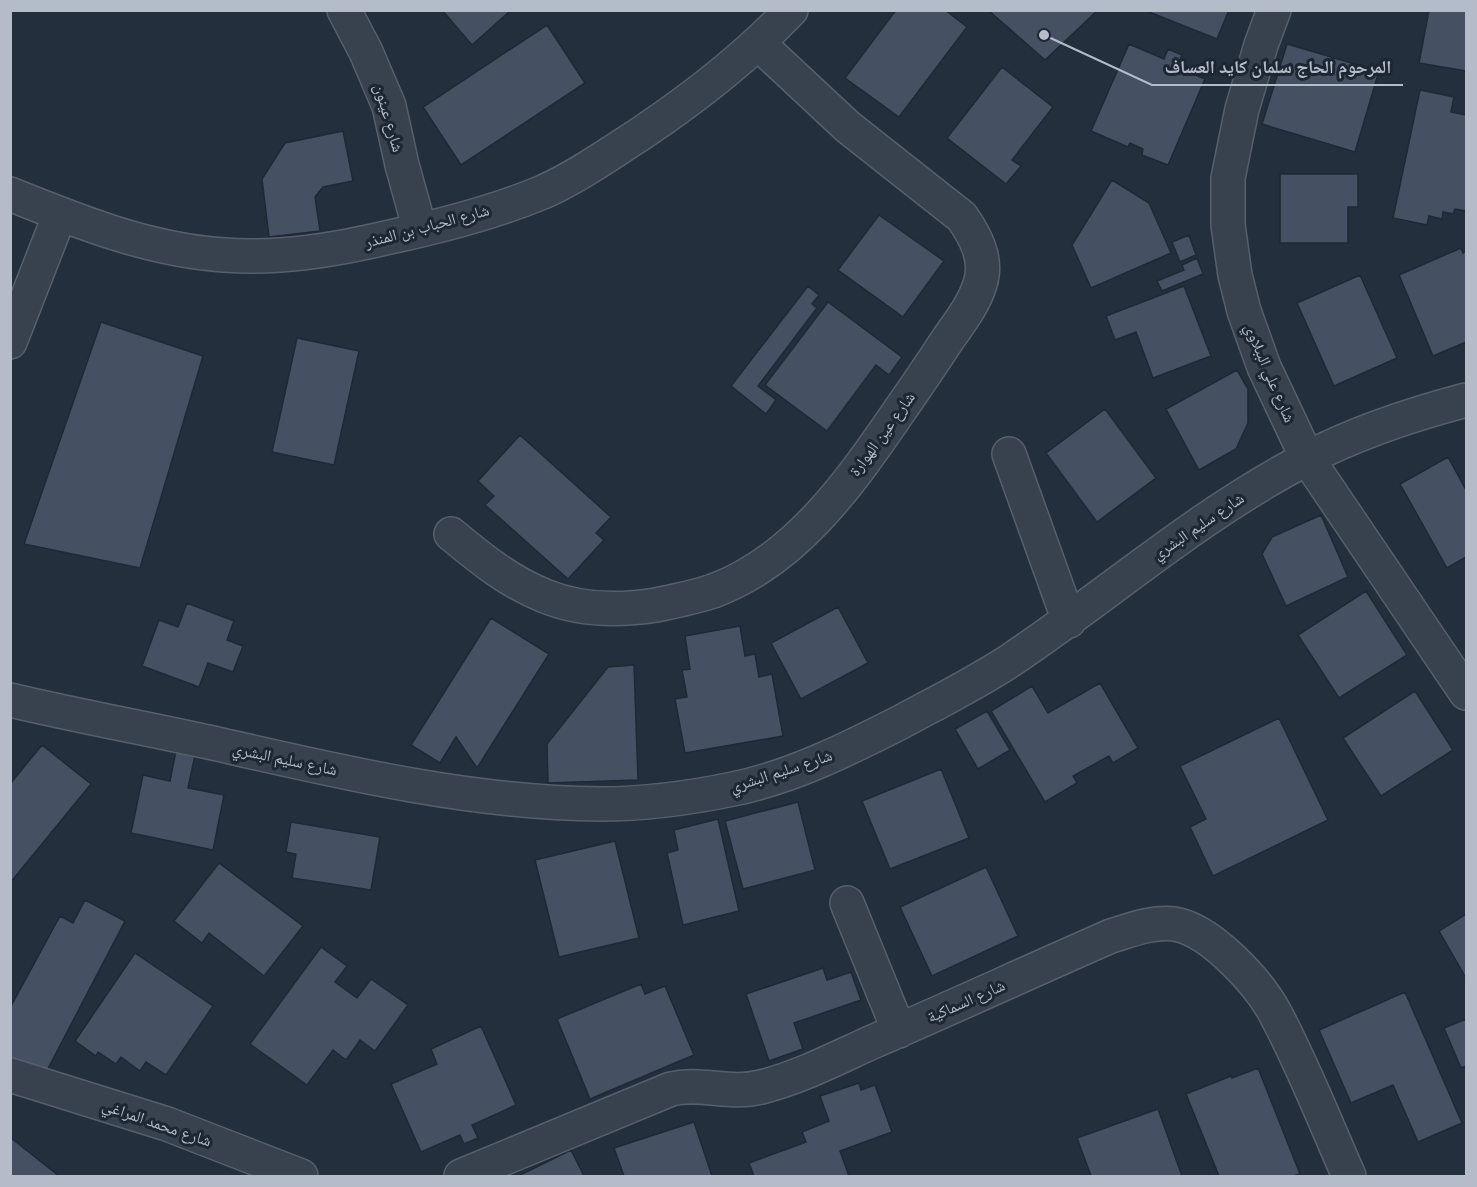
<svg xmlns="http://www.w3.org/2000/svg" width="1477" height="1187" font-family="'Fira Sans','Noto Naskh Arabic',sans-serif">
	<rect width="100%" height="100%" fill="#242f3e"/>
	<path fill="#455162" stroke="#1f2835" stroke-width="1.5" d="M 442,10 L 511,10 L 472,45 Z
		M 896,10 L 945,10 L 967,27 L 899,117 L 845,78 Z
		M 988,10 L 1098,10 L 1045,60 Z
		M 1150,10 L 1229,10 L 1217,39 L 1149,12 Z
		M 1429,10 L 1466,10 L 1466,71 L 1419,63 Z
		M 547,25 L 585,83 L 461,165 L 423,107 Z
		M 1129,44 L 1164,59 L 1168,49 L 1182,55 L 1177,67 L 1205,79 L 1168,165 L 1142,155 L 1143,149 L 1130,143 L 1128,147 L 1091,131 Z
		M 1287,44 L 1379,71 L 1355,152 L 1262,124 Z
		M 1002,67 L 1053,107 L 1012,160 L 1021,166 L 1006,184 L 947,138 Z
		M 1420,90 L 1454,97 L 1451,112 L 1466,115 L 1466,211 L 1455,209 L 1453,214 L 1443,212 L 1442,219 L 1429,216 L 1427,225 L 1393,218 Z
		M 343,131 L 353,181 L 323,187 L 315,197 L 320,231 L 269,237 L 262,179 L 285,143 Z
		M 1280,174 L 1358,174 L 1358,207 L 1348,207 L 1348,243 L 1280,243 Z
		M 1112,180 L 1149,203 L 1171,253 L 1091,288 L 1072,245 Z
		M 879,215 L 944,261 L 903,317 L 838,270 Z
		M 1189,235 L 1196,255 L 1180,262 L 1172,242 Z
		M 1461,248 L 1463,253 L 1466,251 L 1466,342 L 1433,356 L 1399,275 Z
		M 1197,258 L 1203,274 L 1162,291 L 1157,281 L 1184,270 L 1182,265 Z
		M 1360,275 L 1397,358 L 1334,386 L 1297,303 Z
		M 808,286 L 819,295 L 812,304 L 817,308 L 758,386 L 776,400 L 766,414 L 731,386 Z
		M 1184,286 L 1211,356 L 1153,378 L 1136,332 L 1115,340 L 1106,316 Z
		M 828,302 L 902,357 L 889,375 L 876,365 L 827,431 L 765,385 Z
		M 101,322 L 203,356 L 140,568 L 24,544 Z
		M 297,338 L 359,351 L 334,465 L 272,452 Z
		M 1237,370 L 1248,389 L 1248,423 L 1236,449 L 1199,470 L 1166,409 Z
		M 1105,409 L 1156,478 L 1097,522 L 1046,453 Z
		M 520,435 L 611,517 L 596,533 L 604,540 L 568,579 L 485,505 L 494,496 L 478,481 Z
		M 1448,457 L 1466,490 L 1466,557 L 1447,568 L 1400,484 Z
		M 1321,515 L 1348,577 L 1286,606 L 1262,554 L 1272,537 Z
		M 1366,591 L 1407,655 L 1339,698 L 1298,635 Z
		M 187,603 L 234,621 L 227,640 L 243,646 L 233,672 L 208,663 L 199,687 L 142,666 L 159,620 L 178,627 Z
		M 838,607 L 868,663 L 801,699 L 771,643 Z
		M 491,618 L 549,654 L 477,768 L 456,737 L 440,763 L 411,745 Z
		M 740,626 L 745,656 L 755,654 L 759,677 L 772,674 L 783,736 L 685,753 L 675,699 L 687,697 L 682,670 L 690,669 L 685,636 Z
		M 634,665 L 638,780 L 548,783 L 547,744 L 608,667 Z
		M 1100,683 L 1138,748 L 1113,763 L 1109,756 L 1073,776 L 1077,783 L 1045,802 L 991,711 L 1032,686 L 1048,713 Z
		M 1415,691 L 1453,750 L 1381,796 L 1343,738 Z
		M 987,711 L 1010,750 L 978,769 L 955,729 Z
		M 1279,718 L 1328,820 L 1213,876 L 1190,827 L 1206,819 L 1180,766 Z
		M 42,745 L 91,784 L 10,883 L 10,784 Z
		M 176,751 L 195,755 L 188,788 L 224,795 L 213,850 L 131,833 L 143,775 L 170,781 Z
		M 941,769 L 969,838 L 890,869 L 862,801 Z
		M 798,802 L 815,870 L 743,889 L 725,821 Z
		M 718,819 L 739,911 L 683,925 L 667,853 L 678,850 L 674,830 Z
		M 291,822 L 380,837 L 371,890 L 292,878 L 296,854 L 286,852 Z
		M 615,841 L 639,938 L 559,957 L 535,860 Z
		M 219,863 L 303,926 L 264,976 L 209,933 L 202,943 L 174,921 Z
		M 986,867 L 1018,936 L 932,976 L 900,907 Z
		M 85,900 L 125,921 L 42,1080 L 10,1063 L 10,1008 L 60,916 L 73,923 Z
		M 1466,914 L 1466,978 L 1439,931 Z
		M 321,947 L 347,966 L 335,982 L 357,998 L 371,979 L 408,1005 L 375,1051 L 360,1040 L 346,1060 L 333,1050 L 307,1085 L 250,1044 Z
		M 135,953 L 213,1006 L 166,1075 L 146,1062 L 140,1071 L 121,1057 L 116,1064 L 98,1052 L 96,1056 L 75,1041 Z
		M 823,968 L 827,980 L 851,972 L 861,1000 L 794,1023 L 803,1049 L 769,1061 L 746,994 Z
		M 641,984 L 645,994 L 665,986 L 694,1055 L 590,1099 L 557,1019 Z
		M 1405,992 L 1462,1123 L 1418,1142 L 1393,1085 L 1351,1103 L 1319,1030 Z
		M 1466,1019 L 1466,1066 L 1461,1068 L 1444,1028 Z
		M 481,1026 L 516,1105 L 472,1125 L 478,1138 L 464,1144 L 460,1135 L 421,1152 L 391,1084 L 437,1064 L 431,1049 Z
		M 1258,1068 L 1300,1174 L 1293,1176 L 1219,1176 L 1186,1094 L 1231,1076 L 1232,1078 Z
		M 859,1083 L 861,1090 L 875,1085 L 892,1132 L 840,1151 L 849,1176 L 754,1176 L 749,1163 L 806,1142 L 802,1132 L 829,1121 L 820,1096 Z
		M 1158,1109 L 1182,1176 L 1091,1176 L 1077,1138 Z
		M 694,1122 L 712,1176 L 624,1176 L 614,1148 Z
		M 11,1138 L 59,1176 L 10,1176 Z
		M 571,1150 L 584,1176 L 518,1176 Z"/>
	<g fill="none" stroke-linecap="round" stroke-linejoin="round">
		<g stroke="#565f6c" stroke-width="36">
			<path id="minor" d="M 344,10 L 366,52 L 389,106 L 402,165 L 420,230
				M 1274,10 L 1261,45 L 1242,109 L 1228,178 L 1228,225 L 1235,275 L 1244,311 L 1264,367 L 1307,458 L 1466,693
				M 10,194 C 79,222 149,250 224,255 C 281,259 335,250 390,237 C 441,226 495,212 543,192 C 572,179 599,161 625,144 C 685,105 742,62 791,10
				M 10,342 L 60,214
				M 1009,454 L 1069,621
				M 451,534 C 480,558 509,582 545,596 C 581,611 618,611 656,605 C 676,601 695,597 713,591 C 798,560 854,477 902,407 C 918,384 933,362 948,339 C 960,322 974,304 980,284 C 988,260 976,237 962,217 L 848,127 L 759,44
				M 10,700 C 82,717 155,730 226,746 C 349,774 474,803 600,804 C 644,804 690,798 733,789 C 792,777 848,749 901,722 C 938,702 976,683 1011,660 C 1109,594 1199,515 1304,460 C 1353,434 1413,414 1466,400
				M 847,903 L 899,1031
				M 10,1075 L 167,1124 L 301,1176
				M 461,1176 L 671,1089 C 701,1082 730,1095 761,1087 C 798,1078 835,1059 870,1043 C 951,1008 1031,971 1111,936 C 1131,930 1154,921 1174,924 C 1210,929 1259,983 1275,1013 C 1303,1065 1325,1122 1349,1176"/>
		</g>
		<use href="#minor" stroke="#38414e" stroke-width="33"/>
	</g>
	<g text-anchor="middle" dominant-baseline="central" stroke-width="6" stroke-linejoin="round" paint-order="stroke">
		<g font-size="16" fill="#b4bcc9" stroke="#1d2633">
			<text transform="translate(389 118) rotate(74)">شارع عينون</text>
			<text transform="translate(427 226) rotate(-15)">شارع الحباب بن المنذر</text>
			<text transform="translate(1270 373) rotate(67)">شارع علي الببلاوي</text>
			<text transform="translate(882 434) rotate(-54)">شارع عين الهوارة</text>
			<text transform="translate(1198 526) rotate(-34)">شارع سليم البشري</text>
			<text transform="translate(285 759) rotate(12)">شارع سليم البشري</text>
			<text transform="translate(781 771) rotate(-18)">شارع سليم البشري</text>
			<text transform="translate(966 1001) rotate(-24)">شارع السماكية</text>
			<text transform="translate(157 1123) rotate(19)">شارع محمد المراغي</text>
		</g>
	</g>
	<path fill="none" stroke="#b4bcc9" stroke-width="2" d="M1044 35L1152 85H1403"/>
	<circle fill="#b4bcc9" stroke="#1d2633" stroke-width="2" cx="1044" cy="35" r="6"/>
	<g font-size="18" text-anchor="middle" font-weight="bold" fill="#b4bcc9" stroke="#1d2633" stroke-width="6" stroke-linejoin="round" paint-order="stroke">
		<text x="1278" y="73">المرحوم الحاج سلمان كايد العساف</text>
	</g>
	<rect width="1477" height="1187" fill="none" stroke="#b4bcc9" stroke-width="24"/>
</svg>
